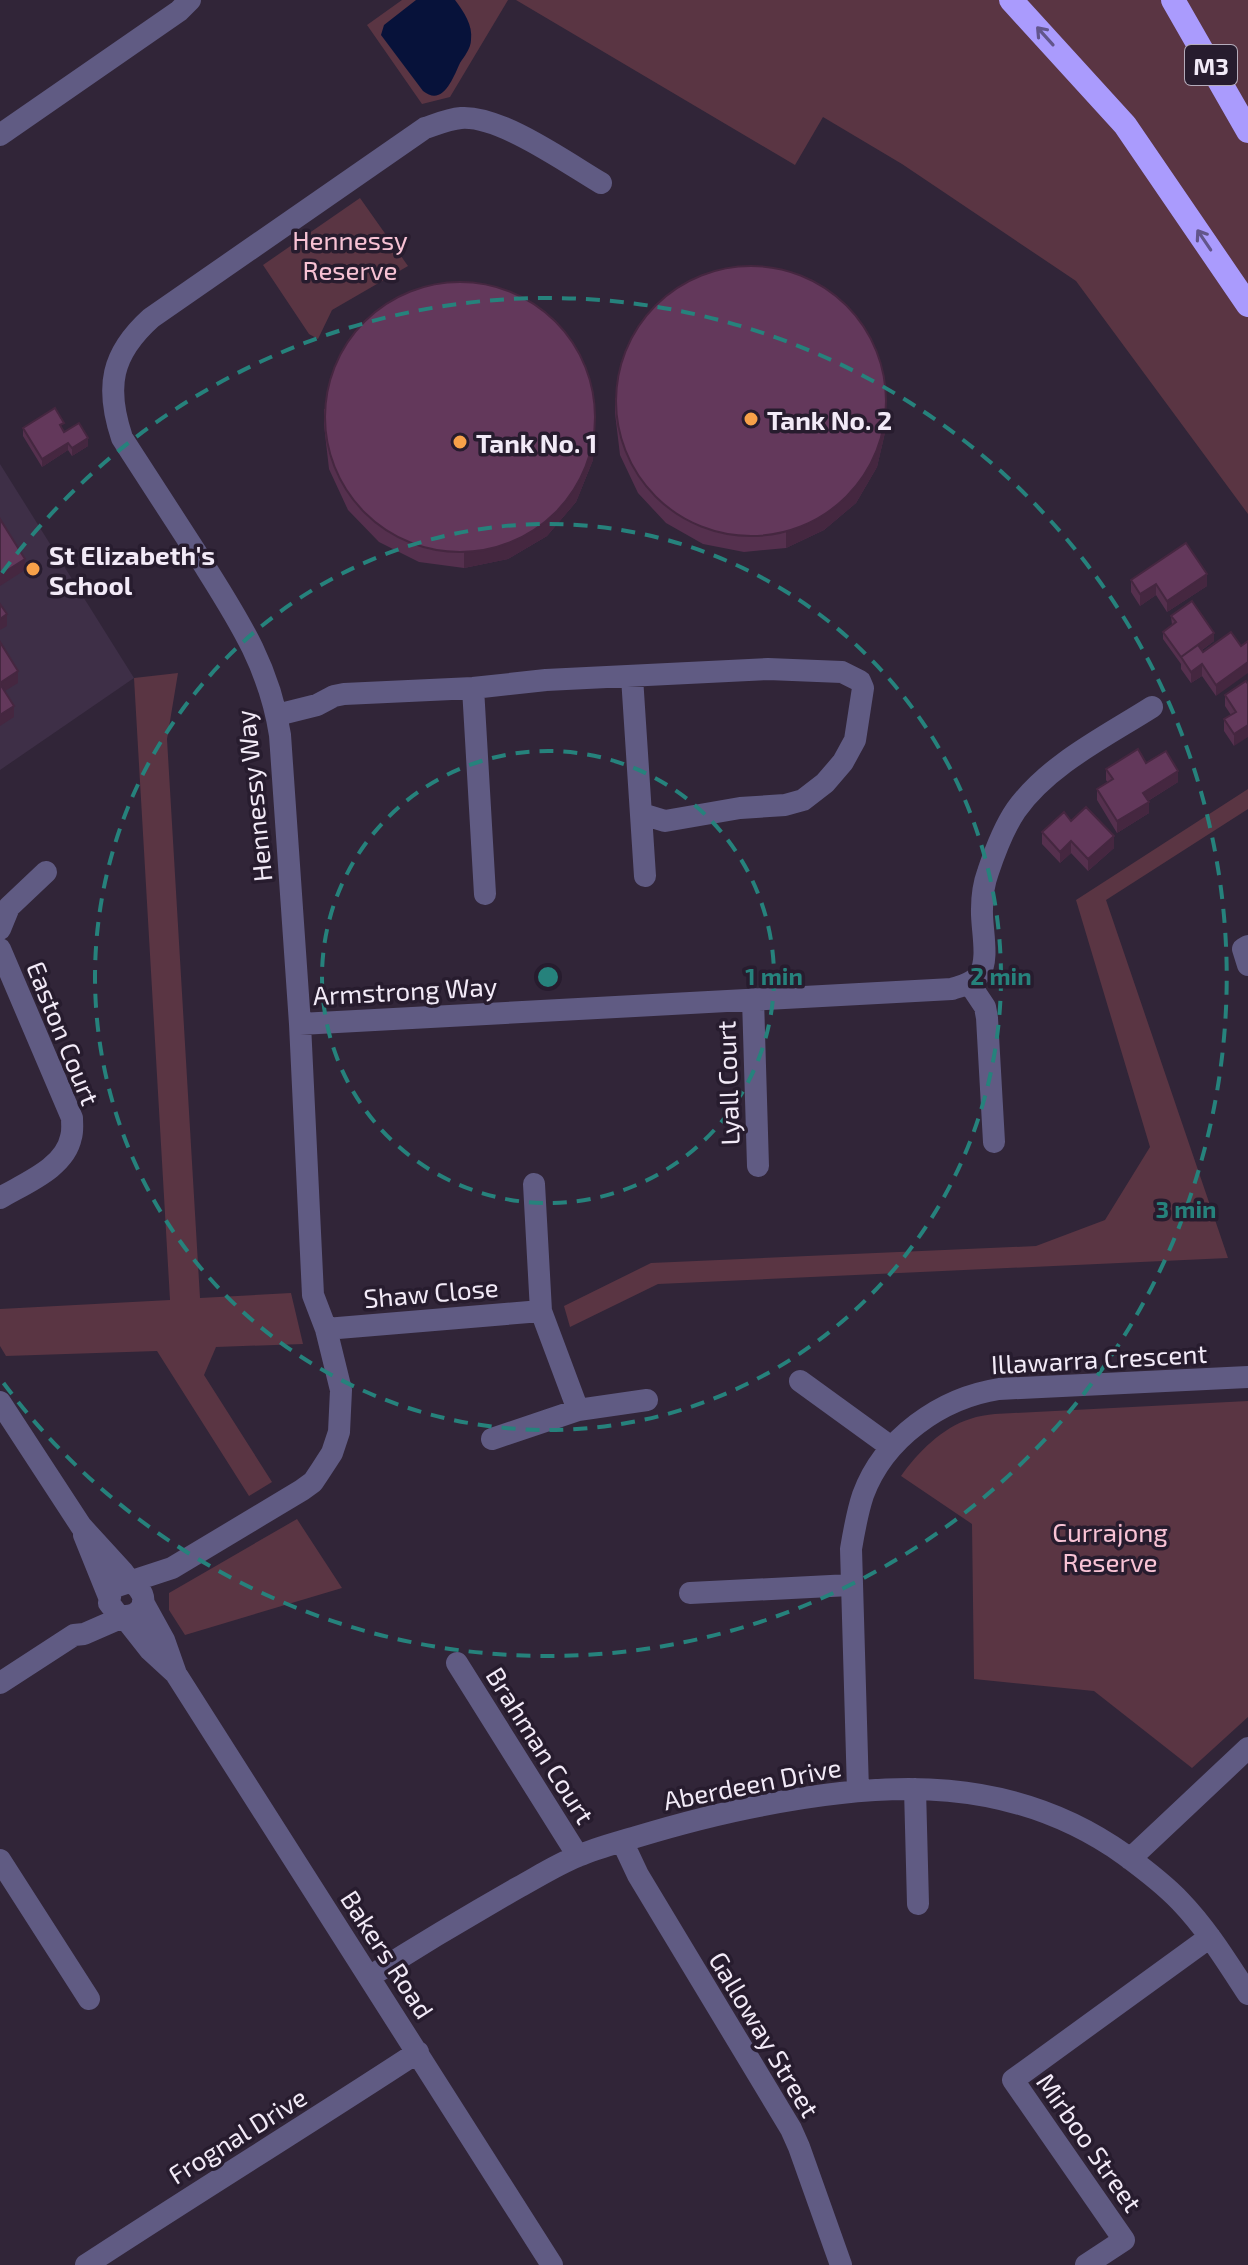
<svg xmlns="http://www.w3.org/2000/svg" width="1248" height="2265" font-family="'Exo 2',sans-serif">
	<rect width="100%" height="100%" fill="#312538"/>
	<path fill="#3e2f47" d="M 0,464 L 134,678 L 0,770 Z"/>
	<path fill="#5a3543" d="M 402,0 L 508,0 L 450,97 L 422,104 L 367,25 Z
		M 516,0 L 1248,0 L 1248,514 L 1076,281 L 902,164 L 823,117 L 795,165 Z
		M 360,198 L 408,266 L 332,310 L 318,339 L 309,334 L 263,265 Z
		M 178,673 L 167,739 L 200,1298 L 291,1293 L 303,1344 L 216,1347 L 204,1375 L 272,1482 L 249,1496 L 157,1351 L 6,1356 L 0,1346 L 0,1309 L 170,1300 L 134,678 Z
		M 1248,789 L 1248,809 L 1106,900 L 1228,1258 L 658,1284 L 570,1327 L 564,1306 L 651,1263 L 1036,1246 L 1105,1220 L 1150,1147 L 1076,900 Z
		M 1248,1401 L 1248,1717 L 1192,1768 L 1094,1691 L 974,1679 L 972,1524 L 901,1476 C 917,1453 943,1427 970,1419 C 978,1416 987,1415 995,1414 Z
		M 297,1519 L 342,1588 L 185,1635 L 169,1610 L 169,1593 Z"/>
	<path fill="#07123a" d="M 416,0 L 455,0 C 464,12 473,25 471,40 C 471,48 464,57 460,63 C 453,78 443,107 423,91 L 381,35 L 384,25 Z"/>
	<g fill="none" stroke-linecap="round" stroke-linejoin="round">
		<path stroke="#605b83" stroke-width="22" d="M 0,135 L 179,11 L 190,0
			M 632,677 L 645,876
			M 473,688 L 485,894
			M 277,715 L 317,705 L 334,696 L 344,694 L 473,688 L 546,680 L 768,669 L 842,672 L 860,681 L 863,688 L 855,740 L 843,762 L 825,783 L 803,800 L 785,805 L 740,808 L 665,821 L 642,814
			M 0,929 L 9,907 L 46,872
			M 1248,946 L 1243,949 L 1248,965
			M 0,949 L 72,1118 C 72,1124 73,1131 71,1137 C 65,1168 25,1183 0,1198
			M 969,983 L 985,1007 L 987,1018 L 994,1142
			M 753,999 L 758,1166
			M 300,1024 L 952,989 C 961,986 972,984 979,975 C 990,960 981,927 982,909 C 982,897 984,883 988,872 C 995,851 1003,829 1016,810 C 1049,764 1105,737 1152,707
			M 534,1184 L 541,1311
			M 326,1329 L 541,1311 L 578,1410
			M 800,1381 L 891,1447
			M 0,1402 L 81,1526 L 123,1572 L 131,1583
			M 492,1439 L 578,1410 L 647,1400
			M 84,1535 L 109,1597
			M 132,1583 C 153,1596 143,1621 118,1615 L 109,1603 L 111,1591 L 114,1587 L 172,1568 L 302,1490 L 313,1482 L 321,1470 L 332,1453 L 339,1432 L 341,1390 L 326,1329 L 313,1295 L 300,1024 L 280,735 C 269,664 236,616 199,557 C 173,517 148,478 122,438 C 105,387 111,354 151,318 L 425,128 C 437,124 449,119 461,118 C 500,115 567,163 601,183
			M 690,1593 L 850,1585
			M 143,1602 L 164,1640 L 176,1674 L 552,2265
			M 124,1617 L 150,1650 L 175,1673
			M 457,1663 L 578,1856
			M 0,1683 L 74,1635 L 84,1634 L 123,1617
			M 915,1789 L 918,1904
			M 858,1791 L 851,1549 C 854,1531 857,1513 863,1495 C 884,1438 941,1398 999,1389 L 1248,1377
			M 622,1841 L 638,1875 L 791,2129 L 799,2147 L 841,2265
			M 1130,1859 L 1248,1748
			M 0,1860 L 89,1999
			M 369,1977 C 418,1946 468,1916 519,1887 C 539,1876 558,1864 578,1856 C 596,1848 616,1843 636,1837 C 676,1825 717,1814 759,1806 C 888,1780 1013,1775 1125,1855 C 1144,1869 1164,1884 1180,1901 C 1207,1929 1227,1962 1248,1994
			M 86,2265 C 196,2193 308,2124 418,2052
			M 1086,2265 L 1124,2240 L 1013,2080 L 1210,1937"/>
		<path stroke="#aa9bfd" stroke-width="24" d="M 1011,0 L 1125,125 L 1248,305
			M 1173,0 L 1248,131"/>
	</g>
	<path fill="#55304e" d="M 615,398 L 887,424 L 877,467 L 856,503 L 824,530 L 786,548 L 744,552 L 703,544 L 666,523 L 638,493 L 620,455 L 615,413 Z
		M 324,409 L 595,416 L 593,460 L 576,502 L 547,536 L 508,559 L 464,568 L 419,562 L 379,542 L 348,510 L 329,469 L 324,425 Z
		M 23,428 L 63,431 L 88,446 L 72,456 L 68,450 L 42,467 L 23,436 Z
		M 1131,580 L 1207,586 L 1167,612 L 1156,595 L 1140,606 L 1131,592 Z
		M 1171,616 L 1214,641 L 1202,650 L 1203,652 L 1231,632 L 1216,696 L 1202,676 L 1191,683 L 1181,669 L 1181,664 L 1163,639 L 1163,632 L 1172,625 Z
		M 1246,681 L 1234,746 L 1224,731 L 1224,719 L 1231,715 L 1225,706 L 1225,695 Z
		M 1146,763 L 1178,782 L 1148,801 L 1149,813 L 1117,833 L 1097,800 L 1097,789 L 1108,783 L 1106,780 L 1106,769 Z
		M 1071,821 L 1114,848 L 1088,871 L 1071,853 L 1060,863 L 1042,844 L 1042,832 Z"/>
	<path fill="#452740" d="M 595,401 L 593,460 L 576,502 L 547,536 L 508,559 L 464,568 L 464,553 Z
		M 887,409 L 887,424 L 877,467 L 856,503 L 824,530 L 786,548 L 786,532 Z
		M 88,438 L 88,446 L 72,456 L 72,448 Z
		M 68,443 L 68,450 L 42,467 L 42,459 Z
		M 25,559 L 25,570 L 0,586 L 0,575 Z
		M 1207,574 L 1207,586 L 1167,612 L 1167,601 Z
		M 1156,584 L 1156,595 L 1140,606 L 1140,594 Z
		M 7,614 L 7,626 L 0,630 L 0,619 Z
		M 1214,633 L 1214,641 L 1185,662 L 1181,657 Z
		M 1248,662 L 1248,673 L 1216,696 L 1216,685 Z
		M 1202,664 L 1202,676 L 1191,683 L 1191,672 Z
		M 18,671 L 18,683 L 0,694 L 0,683 Z
		M 14,706 L 14,717 L 0,726 L 0,715 Z
		M 1248,725 L 1248,737 L 1234,746 L 1234,734 Z
		M 1178,771 L 1178,782 L 1143,804 L 1143,793 Z
		M 1149,802 L 1149,813 L 1117,833 L 1117,821 Z
		M 1114,836 L 1114,848 L 1088,871 L 1088,859 Z
		M 1071,841 L 1071,853 L 1060,863 L 1060,852 Z"/>
	<path fill="#63385b" stroke="#452740" stroke-width="2" d="M616 401a135 135 0 1 1 270 0a135 135 0 1 1-270 0Z
		M325 417a135 135 0 1 1 270 0a135 135 0 1 1-270 0Z
		M 55,408 L 64,423 L 60,425 L 64,432 L 79,423 L 88,438 L 72,448 L 68,443 L 42,459 L 23,428 Z
		M 0,519 L 25,559 L 0,575 Z
		M 1186,543 L 1207,574 L 1167,601 L 1156,584 L 1140,594 L 1131,580 Z
		M 1192,601 L 1214,633 L 1181,657 L 1163,632 L 1176,622 L 1171,616 Z
		M 0,604 L 7,614 L 0,619 Z
		M 1231,632 L 1241,646 L 1248,641 L 1248,662 L 1216,685 L 1202,664 L 1191,672 L 1181,657 L 1198,645 L 1203,652 Z
		M 0,642 L 18,671 L 0,683 Z
		M 1246,681 L 1248,684 L 1248,725 L 1234,734 L 1224,719 L 1236,712 L 1225,695 Z
		M 0,684 L 14,706 L 0,715 Z
		M 1138,749 L 1146,763 L 1166,751 L 1178,771 L 1143,793 L 1149,802 L 1117,821 L 1097,789 L 1113,779 L 1106,769 Z
		M 1086,807 L 1114,836 L 1088,859 L 1071,841 L 1060,852 L 1042,832 L 1064,812 L 1071,821 Z"/>
	<defs><path id="oneway-shaft" d="M-6 0H5M1.5-3L5.5 0L1.5 3" fill="none" stroke-width="1.6" stroke-linecap="round" stroke-linejoin="round" transform="scale(2)"/></defs>
	<g stroke="#62558b">
		<use href="#oneway-shaft" transform="translate(1045 36) rotate(-132)"/>
		<use href="#oneway-shaft" transform="translate(1204 240) rotate(-124)"/>
	</g>
	<g fill="none" stroke="#26827c" stroke-width="4" stroke-dasharray="14 10">
		<circle cx="548" cy="977" r="226"/>
		<circle cx="548" cy="977" r="453"/>
		<path d="M2 573A679 679 0 1 1 2 1381"/>
	</g>
	<g fill="#f7a149" stroke="#271c2e" stroke-width="3">
		<circle cx="751" cy="419" r="8"/>
		<circle cx="460" cy="442" r="8"/>
		<circle cx="33" cy="569" r="8"/>
	</g>
	<g text-anchor="middle" dominant-baseline="central" stroke-width="7" stroke-linejoin="round" paint-order="stroke">
		<rect fill="#271c2e" stroke="#b5acbb" stroke-width="2" x="1185" y="45" width="52" height="40" rx="6"/>
		<g font-size="24" font-weight="bold" fill="#f2eaf7">
			<text x="1211" y="65">M3</text>
		</g>
		<g font-size="26" fill="#f8c2d4" stroke="#271c2e">
			<text x="350" y="239">Hennessy<tspan x="350" dy="30">Reserve</tspan></text>
			<text x="1110" y="1531">Currajong<tspan x="1110" dy="30">Reserve</tspan></text>
		</g>
		<g font-size="26" font-weight="bold" fill="#f2eaf7" stroke="#271c2e" text-anchor="start">
			<text x="767" y="419">Tank No. 2</text>
			<text x="476" y="442">Tank No. 1</text>
			<text x="49" y="554">St Elizabeth's<tspan x="49" dy="30">School</tspan></text>
		</g>
		<g font-size="26" fill="#f2eaf7" stroke="#271c2e">
			<text transform="translate(253 796) rotate(-96)">Hennessy Way</text>
			<text transform="translate(405 990) rotate(-3)">Armstrong Way</text>
			<text transform="translate(64 1033) rotate(68)">Easton Court</text>
			<text transform="translate(727 1083) rotate(-92)">Lyall Court</text>
			<text transform="translate(431 1292) rotate(-5)">Shaw Close</text>
			<text transform="translate(1099 1358) rotate(-3)">Illawarra Crescent</text>
			<text transform="translate(541 1745) rotate(58)">Brahman Court</text>
			<text transform="translate(752 1783) rotate(-11)">Aberdeen Drive</text>
			<text transform="translate(388 1954) rotate(57)">Bakers Road</text>
			<text transform="translate(765 2034) rotate(59)">Galloway Street</text>
			<text transform="translate(237 2135) rotate(-32)">Frognal Drive</text>
			<text transform="translate(1090 2142) rotate(55)">Mirboo Street</text>
		</g>
	</g>
	<circle cx="548" cy="977" r="12" fill="#26827c" stroke="#271c2e" stroke-width="4"/>
	<g font-size="24" text-anchor="middle" font-weight="bold" fill="#26827c" stroke="#271c2e" stroke-width="7" stroke-linejoin="round" paint-order="stroke">
		<text x="774" y="985">1 min</text>
		<text x="1001" y="985">2 min</text>
		<text x="1186" y="1218">3 min</text>
	</g>
</svg>
